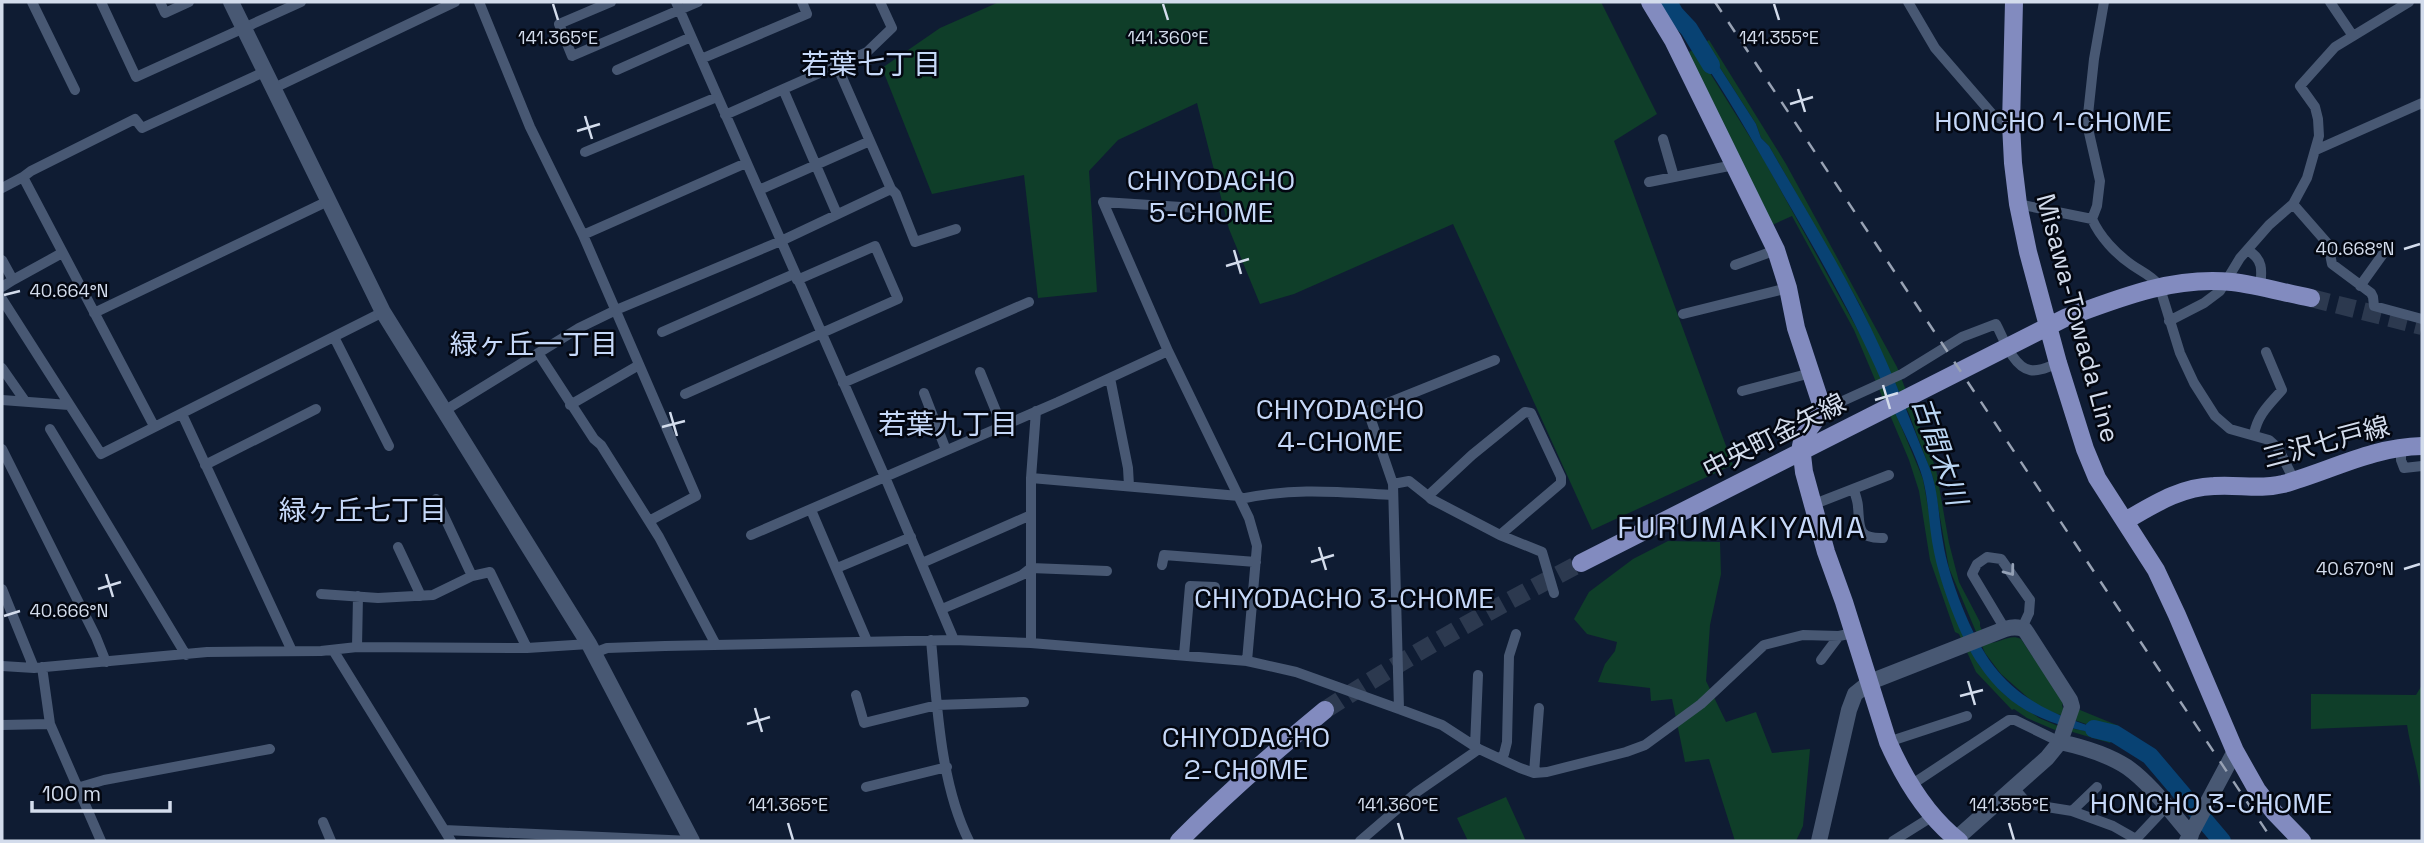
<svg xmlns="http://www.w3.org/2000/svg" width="2424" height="843" font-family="'Space Grotesk','Noto Sans JP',sans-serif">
	<rect width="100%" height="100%" fill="#0f1c33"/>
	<path fill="#0f3e29" d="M 999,2 L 1601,2 L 1657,114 L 1614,141 L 1733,465 L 1592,530 L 1453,224 L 1294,294 L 1260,304 L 1229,229 L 1197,103 L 1118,140 L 1089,171 L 1097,292 L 1038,298 L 1024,175 L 932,194 L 882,68 L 940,28 Z
		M 1709,40 L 1786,164 L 1897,367 L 1936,469 L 1949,543 L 1959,582 L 1980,622 L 1980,626 L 1987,643 C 1999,644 2010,633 2021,639 L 2064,703 L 2062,705 L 2063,708 L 2080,710 L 2119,726 L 2116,733 L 2086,724 L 2046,710 L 2034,703 L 2001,674 L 1985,653 L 1949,568 L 1933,478 L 1909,414 L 1860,305 L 1769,146 L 1761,138 L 1756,124 L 1704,43 Z
		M 1695,49 L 1763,158 L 1871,354 L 1923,479 L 1940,575 L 1949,601 L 1979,665 L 2005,695 L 2039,718 L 2058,726 L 2114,736 L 2110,743 L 2059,728 L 2055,730 L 2027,718 L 2014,709 L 2012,710 L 1976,672 L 1959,634 L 1955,632 L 1930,560 L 1919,491 L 1909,460 L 1854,330 L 1792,216 L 1772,225 L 1687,53 Z
		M 1668,541 L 1720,542 L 1721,574 L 1710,625 L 1706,681 L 1726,722 L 1756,712 L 1772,753 L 1810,749 L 1803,826 L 1796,841 L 1735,841 L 1709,759 L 1685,762 L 1672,699 L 1651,701 L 1650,688 L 1598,682 L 1605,664 L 1615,651 L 1617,642 L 1587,634 L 1574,619 L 1589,592 L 1633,559 Z
		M 2422,685 L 2422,802 C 2420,776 2411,751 2407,725 L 2311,729 L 2311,694 L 2416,695 Z
		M 1506,797 L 1526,841 L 1468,841 L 1457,818 Z"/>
	<path fill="#084273" d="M 1704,43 L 1756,124 L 1761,138 L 1769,146 C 1799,199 1833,253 1861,308 C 1887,358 1907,412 1928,464 C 1939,489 1938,516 1943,542 C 1948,576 1972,638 1993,665 C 2022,704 2069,722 2116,733 L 2114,736 C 2058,728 2013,716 1979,665 C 1961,640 1940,583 1934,552 C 1929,529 1929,503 1923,479 C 1916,454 1902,430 1892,406 C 1864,336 1828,272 1791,208 C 1760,154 1730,99 1695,49 Z"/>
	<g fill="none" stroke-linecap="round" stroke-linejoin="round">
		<path stroke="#084273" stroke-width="18" d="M 1668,2 L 1675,14 L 1689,29 L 1711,65
			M 2094,729 L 2115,734 L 2150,756 L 2222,841"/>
		<path stroke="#2c394f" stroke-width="18" stroke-dasharray="18 9" stroke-linecap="butt" d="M 2311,298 L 2422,326
			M 1325,710 C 1408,656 1493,608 1581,563"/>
		<path stroke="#485873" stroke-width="10" d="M 32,2 L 75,90
			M 101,2 L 136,77 L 301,2
			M 160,2 L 165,13 L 189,2
			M 479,2 L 530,127 L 583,235 L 696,496 L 649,521
			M 611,2 L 559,24 L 572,56 L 698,2
			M 676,2 L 885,477 L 954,640
			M 1908,2 L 1935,48 L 1993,115 L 2011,124
			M 2104,2 L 2094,59 L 2087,124 L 2100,181 L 2097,206 L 2092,219 C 2100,237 2116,254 2132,265 C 2142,272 2151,275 2159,285 L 2180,353 L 2194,383 L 2215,416 L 2230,429 L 2269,440 L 2278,448 L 2294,480
			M 2330,2 L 2353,36
			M 701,59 L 807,14 L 802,2
			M 837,66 L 891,189 L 896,194 L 915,242 L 956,229
			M 617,70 L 691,37
			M 272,89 L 455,2
			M 783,89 L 837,214
			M 725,115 L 867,52 L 892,28 L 880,2
			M 1663,139 L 1674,177
			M 2316,150 L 2422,103
			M 585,152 L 717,97
			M 23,177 L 154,426
			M 1649,182 L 1734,165
			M 2,188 L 23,177 L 31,171 L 135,119 L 142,128 L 264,72
			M 759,190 L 870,141
			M 2018,204 L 2092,219
			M 2293,204 L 2328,244 L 2332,264 L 2371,293 L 2373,297 L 2374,306 L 2422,319
			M 583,235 L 746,163
			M 2247,250 C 2264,259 2262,271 2260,289
			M 2,260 L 13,280 L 2,287
			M 1735,265 L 1776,250
			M 13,280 L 62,253
			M 2360,286 L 2388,247
			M 2,299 L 101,454 L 383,312
			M 94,313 L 328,201
			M 1683,314 L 1788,288
			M 2169,321 L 2204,303 L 2220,291 L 2240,258 L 2269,225 L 2293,204 L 2307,178 L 2319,136 L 2318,119 L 2315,107 L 2300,86 L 2335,47 L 2409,2
			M 662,332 L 794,274
			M 334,337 L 389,446
			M 1168,351 L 1103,202 L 1197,208
			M 538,353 L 594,439 L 601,445 L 659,537 L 716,645
			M 2,368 L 25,401
			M 980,372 L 1002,426
			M 1110,378 L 1128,468 L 1129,486
			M 843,383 L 1029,302
			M 1742,391 L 1811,373
			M 924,393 L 946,450
			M 685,394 L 898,299 L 875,246 L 797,280
			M 2,400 L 69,405
			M 570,405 L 639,365
			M 1823,410 L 1902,374 L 1962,337 L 1996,324 C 2003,337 2013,367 2030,370 C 2039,372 2050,366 2058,363
			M 444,411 L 579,328 L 616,310 L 781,241 L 891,189
			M 182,414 L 292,651
			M 50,429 L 186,655
			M 2254,434 C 2258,414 2269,405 2282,390 L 2266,352
			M 2401,447 L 2401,460 L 2404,468 L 2422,466
			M 2,449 L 96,637 L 106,662
			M 205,465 L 316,409
			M 1031,478 L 1239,496
			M 1393,484 L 1409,481 L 1428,496 L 1472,455 L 1525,412 L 1531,413 L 1561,477 L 1561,483 L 1500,535 L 1431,499 L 1428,496
			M 1854,489 C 1855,495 1858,501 1858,507 C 1860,526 1856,539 1883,538
			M 436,499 L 472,576
			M 1240,499 C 1295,487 1338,492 1393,495
			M 1812,505 L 1889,475
			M 811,510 L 867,641
			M 751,535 L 1058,402 L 1168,351 L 1249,518 L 1257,546 L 1247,661
			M 1500,535 L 1542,552 L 1554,593
			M 398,547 L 421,596
			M 922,563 L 1031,515
			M 1162,565 L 1164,555 L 1256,562
			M 837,568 L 911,537
			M 2,589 L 34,668
			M 321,594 L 378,598 L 433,595 L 472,576 L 490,572 L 527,648
			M 942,609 L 1022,575 L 1031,568 L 1107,571
			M 2005,629 L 1972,574 L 1977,564 L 1987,557 L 2001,559 L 2030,600 L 2029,613 L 2022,628
			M 931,640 C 937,704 940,783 969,841
			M 1031,643 L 1031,478 L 1036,411
			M 357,647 L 358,596
			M 333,650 L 451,841
			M 594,653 L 607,648 L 665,646 L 954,640 L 1031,643 L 1247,661 L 1296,672 L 1399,709 L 1442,725 L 1479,749 L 1520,768 L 1534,773 L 1547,772 L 1626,752 L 1645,745 L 1701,704 L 1764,645 L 1803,635 L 1839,636 L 1853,633
			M 1184,655 L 1190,586 L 1215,587
			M 1821,660 L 1839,636
			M 2,666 L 34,668 L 207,652 L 321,651 L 357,647 L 527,648 L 589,644
			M 42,667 L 50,724 L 101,841
			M 856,695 L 864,723 L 937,705 L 1024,702
			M 1399,709 L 1393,484 L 1368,411 L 1495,360
			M 2,725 L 50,724
			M 1888,742 L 1967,716
			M 1475,746 L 1478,675
			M 1500,758 L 1504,754 L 1507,742 L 1509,656 L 1516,634
			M 1534,773 L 1539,708
			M 1911,785 L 2009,720 L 2015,720 L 2060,742
			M 866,787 L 947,767
			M 77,788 L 104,780 L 270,749
			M 2014,788 L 2028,804 L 2072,811 L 2097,787
			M 2072,811 L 2113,826 L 2136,839 L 2166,807
			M 323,822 L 331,841
			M 444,830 L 691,841
			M 1360,841 L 1417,792 L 1479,749
			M 1893,841 L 1933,816"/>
		<path stroke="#485873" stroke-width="16" d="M 231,2 L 383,312 L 589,644 L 692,841
			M 1956,839 L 2047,758 L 2060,742 C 2083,747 2107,754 2127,767 C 2151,784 2171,812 2191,835
			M 1819,841 L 1849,710 L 1855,694 L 1870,682 L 2005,629 C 2012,627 2018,626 2025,630 L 2070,700 L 2072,707 L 2060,742
			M 2187,841 L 2235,751"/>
		<path stroke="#828bbf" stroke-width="18" d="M 1650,2 L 1673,40 L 1776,250 L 1788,288 L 1796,328 L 1823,410 L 1803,437 L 1801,446 L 1804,472 L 1826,552 L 1844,602 L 1888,742 C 1904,778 1928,817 1959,841
			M 2014,2 L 2011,124 L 2013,163 L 2018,204 L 2028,252 L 2058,363 L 2085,449 L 2097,478 L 2156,570 L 2177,615 L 2235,751 L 2257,790 L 2274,812 L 2302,841
			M 2125,521 C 2153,505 2180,487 2214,486 C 2238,484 2259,490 2283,484 C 2330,471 2372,447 2422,446
			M 1581,563 L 2065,318 C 2119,298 2173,276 2232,282 C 2258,285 2285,293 2311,298
			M 1179,841 C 1226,794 1274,752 1325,710"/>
		<path stroke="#98a2b4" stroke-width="2.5" stroke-dasharray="12 12" stroke-linecap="butt" d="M 1715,2 L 2273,841"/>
	</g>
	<defs><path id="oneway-chevron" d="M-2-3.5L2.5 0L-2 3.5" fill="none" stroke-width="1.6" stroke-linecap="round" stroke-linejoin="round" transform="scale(1.75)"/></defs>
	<use stroke="#94a1b6" href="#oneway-chevron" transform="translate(2010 571) rotate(53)"/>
	<path fill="none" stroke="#d3dcec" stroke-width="2.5" d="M 553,4 L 558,20M 1163,4 L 1168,20M 1774,4 L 1779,20M 1798,89 L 1805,112M 1790,104 L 1813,97M 585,116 L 592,139M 577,131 L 600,124M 2404,249 L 2420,244M 1234,250 L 1241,274M 1226,266 L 1249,259M 4,295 L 20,291M 1883,385 L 1890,409M 1875,400 L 1898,393M 670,412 L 677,436M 662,427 L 685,421M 1319,547 L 1326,570M 1311,562 L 1334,555M 2404,569 L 2420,564M 106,574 L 113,597M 98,589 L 121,582M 4,616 L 20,611M 1968,681 L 1975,705M 1960,696 L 1983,690M 755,708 L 762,732M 747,724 L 770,717M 788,823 L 793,840M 1398,823 L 1403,840M 2009,823 L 2014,840"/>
	<g text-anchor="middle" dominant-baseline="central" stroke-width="5" stroke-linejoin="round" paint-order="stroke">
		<g font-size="26" fill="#d3dcec" stroke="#030711">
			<text transform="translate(2078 318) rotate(75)">Misawa-Towada Line</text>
			<text transform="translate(1774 436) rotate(-27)">中央町金矢線</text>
			<text transform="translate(2326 442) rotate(-15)">三沢七戸線</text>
		</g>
		<g font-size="28" fill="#c6d8f8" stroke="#030711">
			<text x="871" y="64">若葉七丁目</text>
			<text x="2053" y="121">HONCHO 1-CHOME</text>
			<text x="1211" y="180">CHIYODACHO<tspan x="1211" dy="32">5-CHOME</tspan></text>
			<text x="534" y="344">緑ヶ丘一丁目</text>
			<text x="1340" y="409">CHIYODACHO<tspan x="1340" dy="32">4-CHOME</tspan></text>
			<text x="948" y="424">若葉九丁目</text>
			<text x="363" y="510">緑ヶ丘七丁目</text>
			<text x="1344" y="598">CHIYODACHO 3-CHOME</text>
			<text x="1246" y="737">CHIYODACHO<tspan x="1246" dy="32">2-CHOME</tspan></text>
			<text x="2211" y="803">HONCHO 3-CHOME</text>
		</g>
		<g font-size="28" font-style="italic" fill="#bad6f4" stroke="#030711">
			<text transform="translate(1940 451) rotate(71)">古間木川</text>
		</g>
		<g font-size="30" letter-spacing="2" fill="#c6d8f8" stroke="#030711">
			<text x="1742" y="527">FURUMAKIYAMA</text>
		</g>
	</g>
	<g font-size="18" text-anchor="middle" fill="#d3dcec" stroke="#030711" stroke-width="5" stroke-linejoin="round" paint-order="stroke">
		<text x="558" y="44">141.365°E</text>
		<text x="1168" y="44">141.360°E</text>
		<text x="1779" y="44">141.355°E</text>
		<text x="2355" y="255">40.668°N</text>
		<text x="69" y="297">40.664°N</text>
		<text x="2355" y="575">40.670°N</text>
		<text x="69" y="617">40.666°N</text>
		<text x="788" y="811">141.365°E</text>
		<text x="1398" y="811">141.360°E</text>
		<text x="2009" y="811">141.355°E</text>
	</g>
	<rect width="2424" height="843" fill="none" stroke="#d3dcec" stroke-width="7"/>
	<path d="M32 801v10h138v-10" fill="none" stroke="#d3dcec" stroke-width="3.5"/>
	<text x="42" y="801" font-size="21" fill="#d3dcec" stroke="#030711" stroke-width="5" paint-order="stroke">100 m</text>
</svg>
